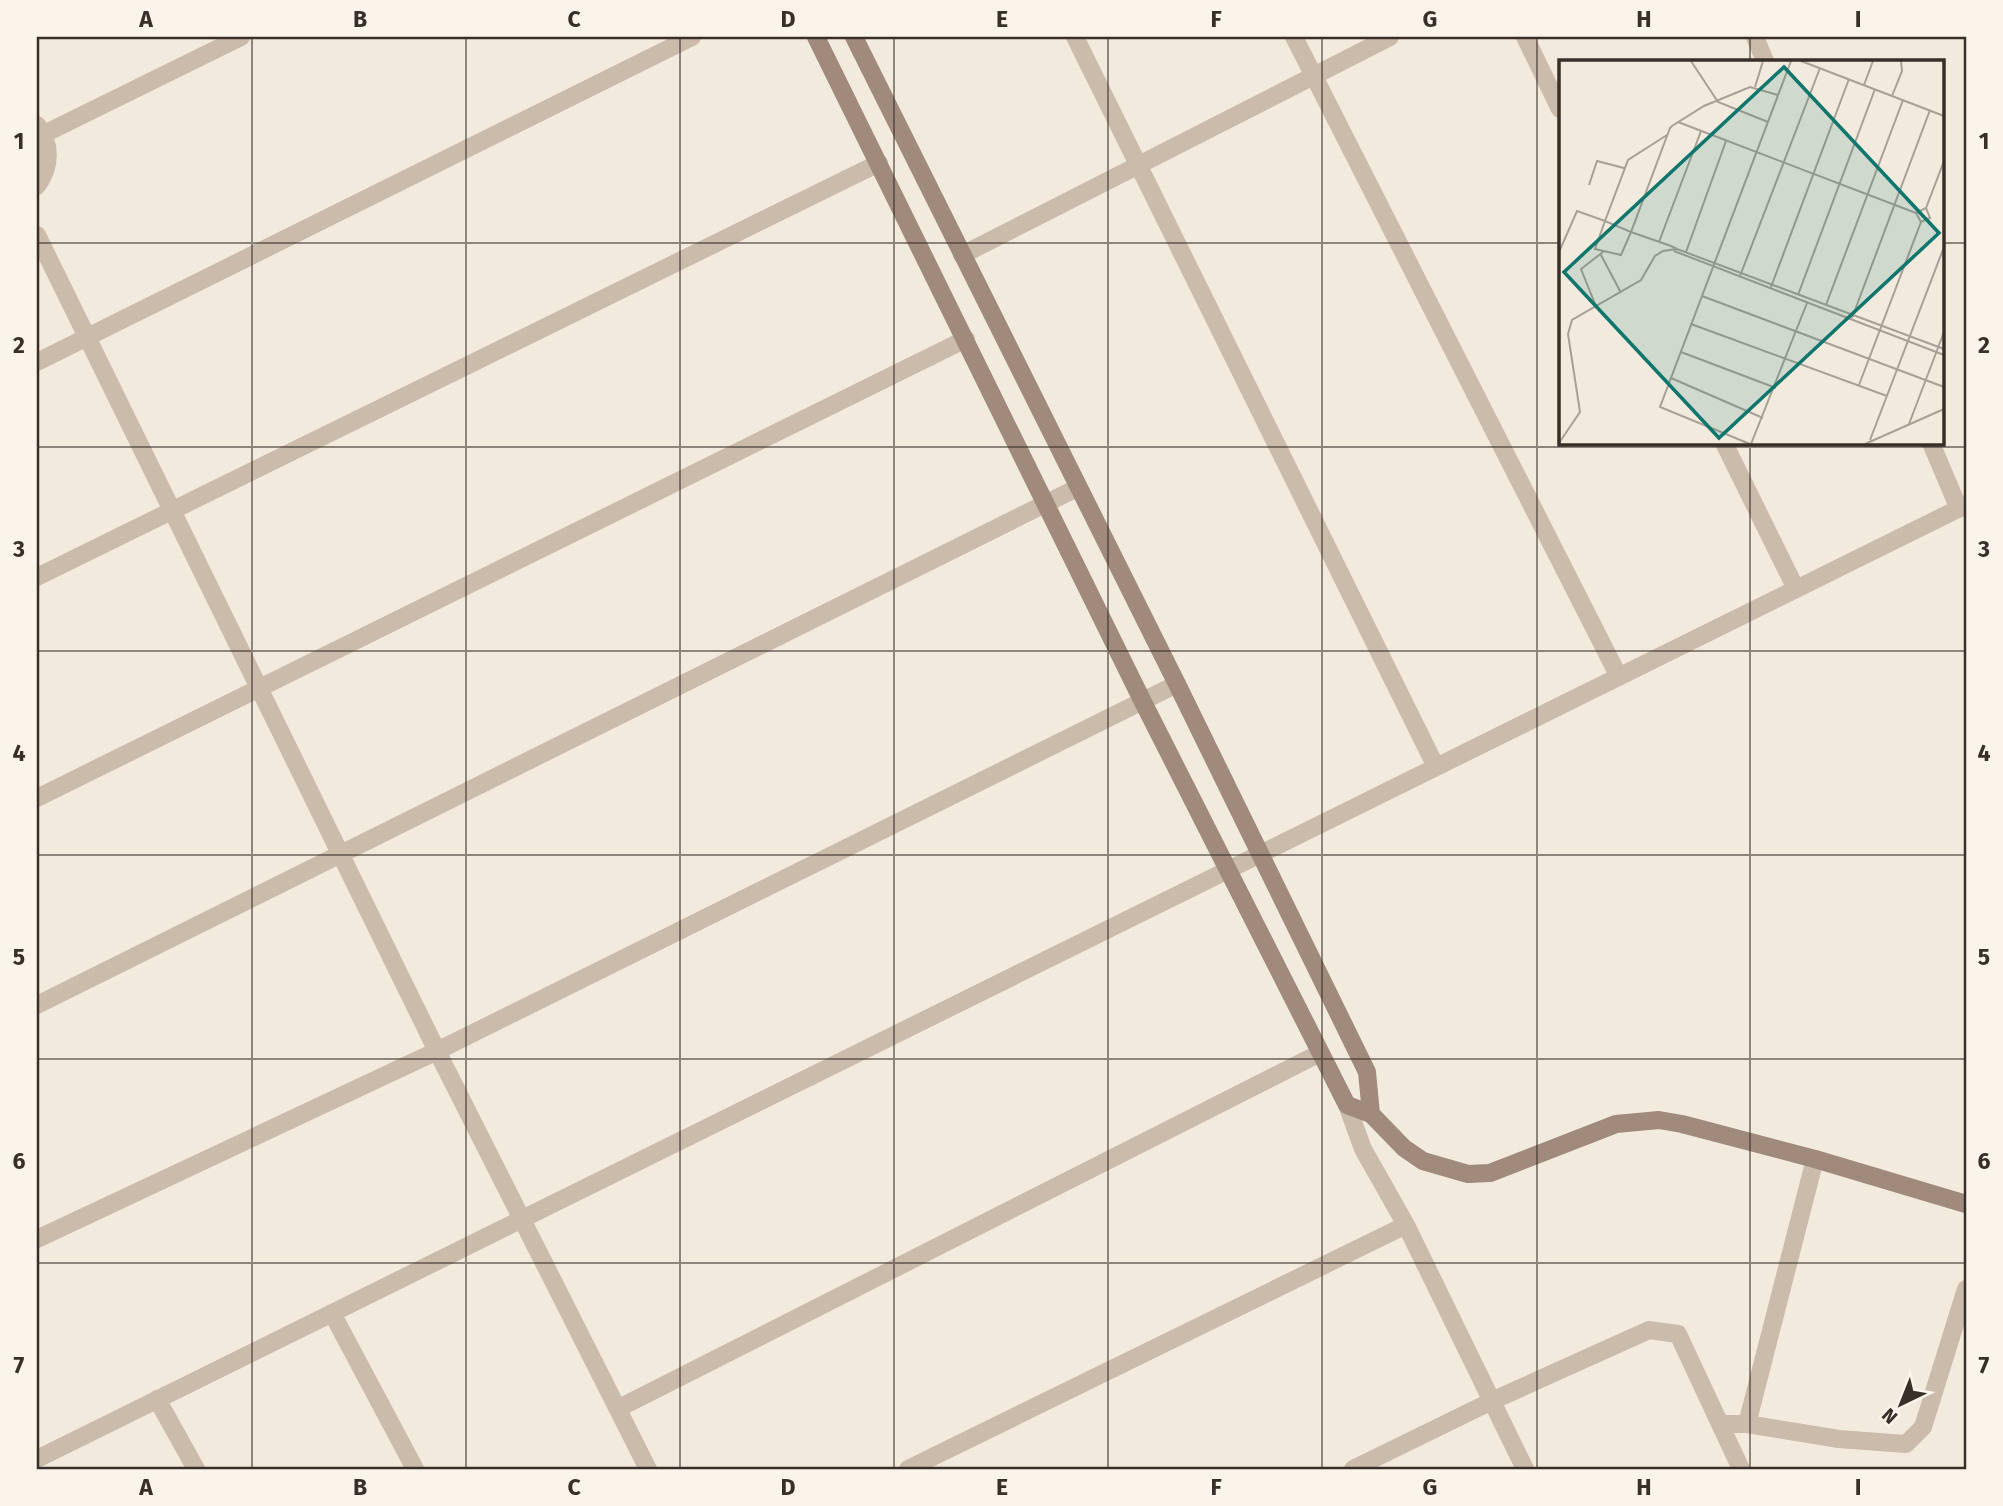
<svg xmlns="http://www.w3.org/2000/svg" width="2003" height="1506" font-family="'Fira Sans',sans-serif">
	<rect width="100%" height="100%" fill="#f3eade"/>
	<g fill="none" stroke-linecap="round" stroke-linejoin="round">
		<path stroke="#cbbbaa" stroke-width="18" d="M 1075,37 L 1436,767
			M 1294,37 L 1619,677
			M 1525,37 L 1560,109
			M 1755,37 L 1765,61
			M 44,134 L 241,37
			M 37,186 C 51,167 52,144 37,125
			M 37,235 L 437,1051 L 648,1469
			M 962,255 L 1390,37
			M 37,362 L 692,37
			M 1724,443 L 1796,589
			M 1931,443 L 1959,509
			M 37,577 L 879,163
			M 37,798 L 966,339
			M 37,1005 L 1077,488
			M 1347,1105 L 1363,1149 L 1406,1225 L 1525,1469
			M 37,1239 L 437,1051 L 1177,684
			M 332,1313 L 415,1469
			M 157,1399 L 196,1469
			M 619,1408 L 1320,1053
			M 1720,1424 L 1747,1424 L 1839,1439 L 1906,1444 L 1923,1427 L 1966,1289
			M 1747,1424 L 1815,1159
			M 37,1459 L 1966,505
			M 908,1469 L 1406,1225
			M 1353,1469 L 1494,1400 L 1649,1330 L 1678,1334 L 1741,1469"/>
		<path stroke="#9f8a7b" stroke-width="18" d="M 816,37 L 1142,700 L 1347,1105 L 1371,1114 L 1404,1148 L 1423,1161 L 1468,1174 L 1490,1173 L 1616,1124 L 1659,1120 L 1682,1124 L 1815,1159 L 1966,1204
			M 854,37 L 1177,684 L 1367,1072 L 1371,1114"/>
	</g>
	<path fill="none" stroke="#382f29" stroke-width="2" stroke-opacity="0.55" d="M 252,37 L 252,1469M 466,37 L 466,1469M 680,37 L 680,1469M 894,37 L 894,1469M 1108,37 L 1108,1469M 1322,37 L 1322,1469M 1537,37 L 1537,1469M 1750,37 L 1750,61M 37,243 L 1560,243M 1942,243 L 1966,243M 1750,443 L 1750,1469M 37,447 L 1966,447M 37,651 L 1966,651M 37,855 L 1966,855M 37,1059 L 1966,1059M 37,1263 L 1966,1263"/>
	<g transform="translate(1559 60)">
		<rect width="385" height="385" fill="#f3eade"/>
		<path fill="none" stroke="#a89f96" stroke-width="2" d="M 132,1 L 159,42 L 209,62M 242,1 L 385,56M 305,25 L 314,1M 196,27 L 204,1M 333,36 L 343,11 L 342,1M 119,62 L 357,153M 30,125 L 38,101 L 65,108M 367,148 L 371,158 L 362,162 L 357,153 L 367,148 L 385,101M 100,182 L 142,71M 118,189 L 112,186 L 72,172 L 46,161 L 36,189 L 62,195 L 72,172 L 111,68 L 113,66 L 145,46 L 191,27 L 219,35M 115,191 L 385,295M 0,192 L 18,151 L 46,161 L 69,100 L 108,75M 127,192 L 167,81M 42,195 L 61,231M 181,216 L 261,8M 212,227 L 290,19M 239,235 L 316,29M 143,236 L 385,327M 36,244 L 22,209 L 44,192M 267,245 L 344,40M 293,258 L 371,50M 132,264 L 328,336M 122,292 L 217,328M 112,318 L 204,358M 300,325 L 362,162M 350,364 L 385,272M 311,380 L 385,187M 0,383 L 21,352 L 9,274 L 13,260 L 82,220 L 96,196 L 104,191 L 118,189 L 385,289M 191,384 L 101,347 L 232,1M 192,384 L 248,243M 306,384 L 385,349"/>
		<path fill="#0f766e" fill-opacity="0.15" stroke="#0f766e" stroke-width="3.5" d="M 225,7 L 380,173 L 160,378 L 5,212 Z"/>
		<rect width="385" height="385" fill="none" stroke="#382f29" stroke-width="3.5"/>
	</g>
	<rect width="2003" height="1506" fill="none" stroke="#faf4eb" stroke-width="77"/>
	<g transform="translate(1901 1404) rotate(223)" stroke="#faf4eb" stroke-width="5" paint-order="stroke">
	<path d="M0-5L12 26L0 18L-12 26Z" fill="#382f29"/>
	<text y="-10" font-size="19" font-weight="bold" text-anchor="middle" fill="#382f29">N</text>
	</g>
	<rect x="38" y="38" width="1927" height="1430" fill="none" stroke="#382f29" stroke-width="2.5"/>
	<g font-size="23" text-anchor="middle" font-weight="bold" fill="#382f29">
		<text x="146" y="27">A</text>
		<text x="360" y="27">B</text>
		<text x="574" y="27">C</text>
		<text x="788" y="27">D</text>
		<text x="1002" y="27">E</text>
		<text x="1216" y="27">F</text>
		<text x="1430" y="27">G</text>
		<text x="1644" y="27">H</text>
		<text x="1858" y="27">I</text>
		<text x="19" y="149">1</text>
		<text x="1984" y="149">1</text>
		<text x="19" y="353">2</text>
		<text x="1984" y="353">2</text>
		<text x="19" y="557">3</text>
		<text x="1984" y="557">3</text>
		<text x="19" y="761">4</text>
		<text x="1984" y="761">4</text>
		<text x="19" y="965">5</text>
		<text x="1984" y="965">5</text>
		<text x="19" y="1169">6</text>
		<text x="1984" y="1169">6</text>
		<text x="19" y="1373">7</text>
		<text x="1984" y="1373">7</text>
		<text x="146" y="1495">A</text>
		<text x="360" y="1495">B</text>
		<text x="574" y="1495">C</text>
		<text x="788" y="1495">D</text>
		<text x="1002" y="1495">E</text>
		<text x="1216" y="1495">F</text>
		<text x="1430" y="1495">G</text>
		<text x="1644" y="1495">H</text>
		<text x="1858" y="1495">I</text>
	</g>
</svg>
